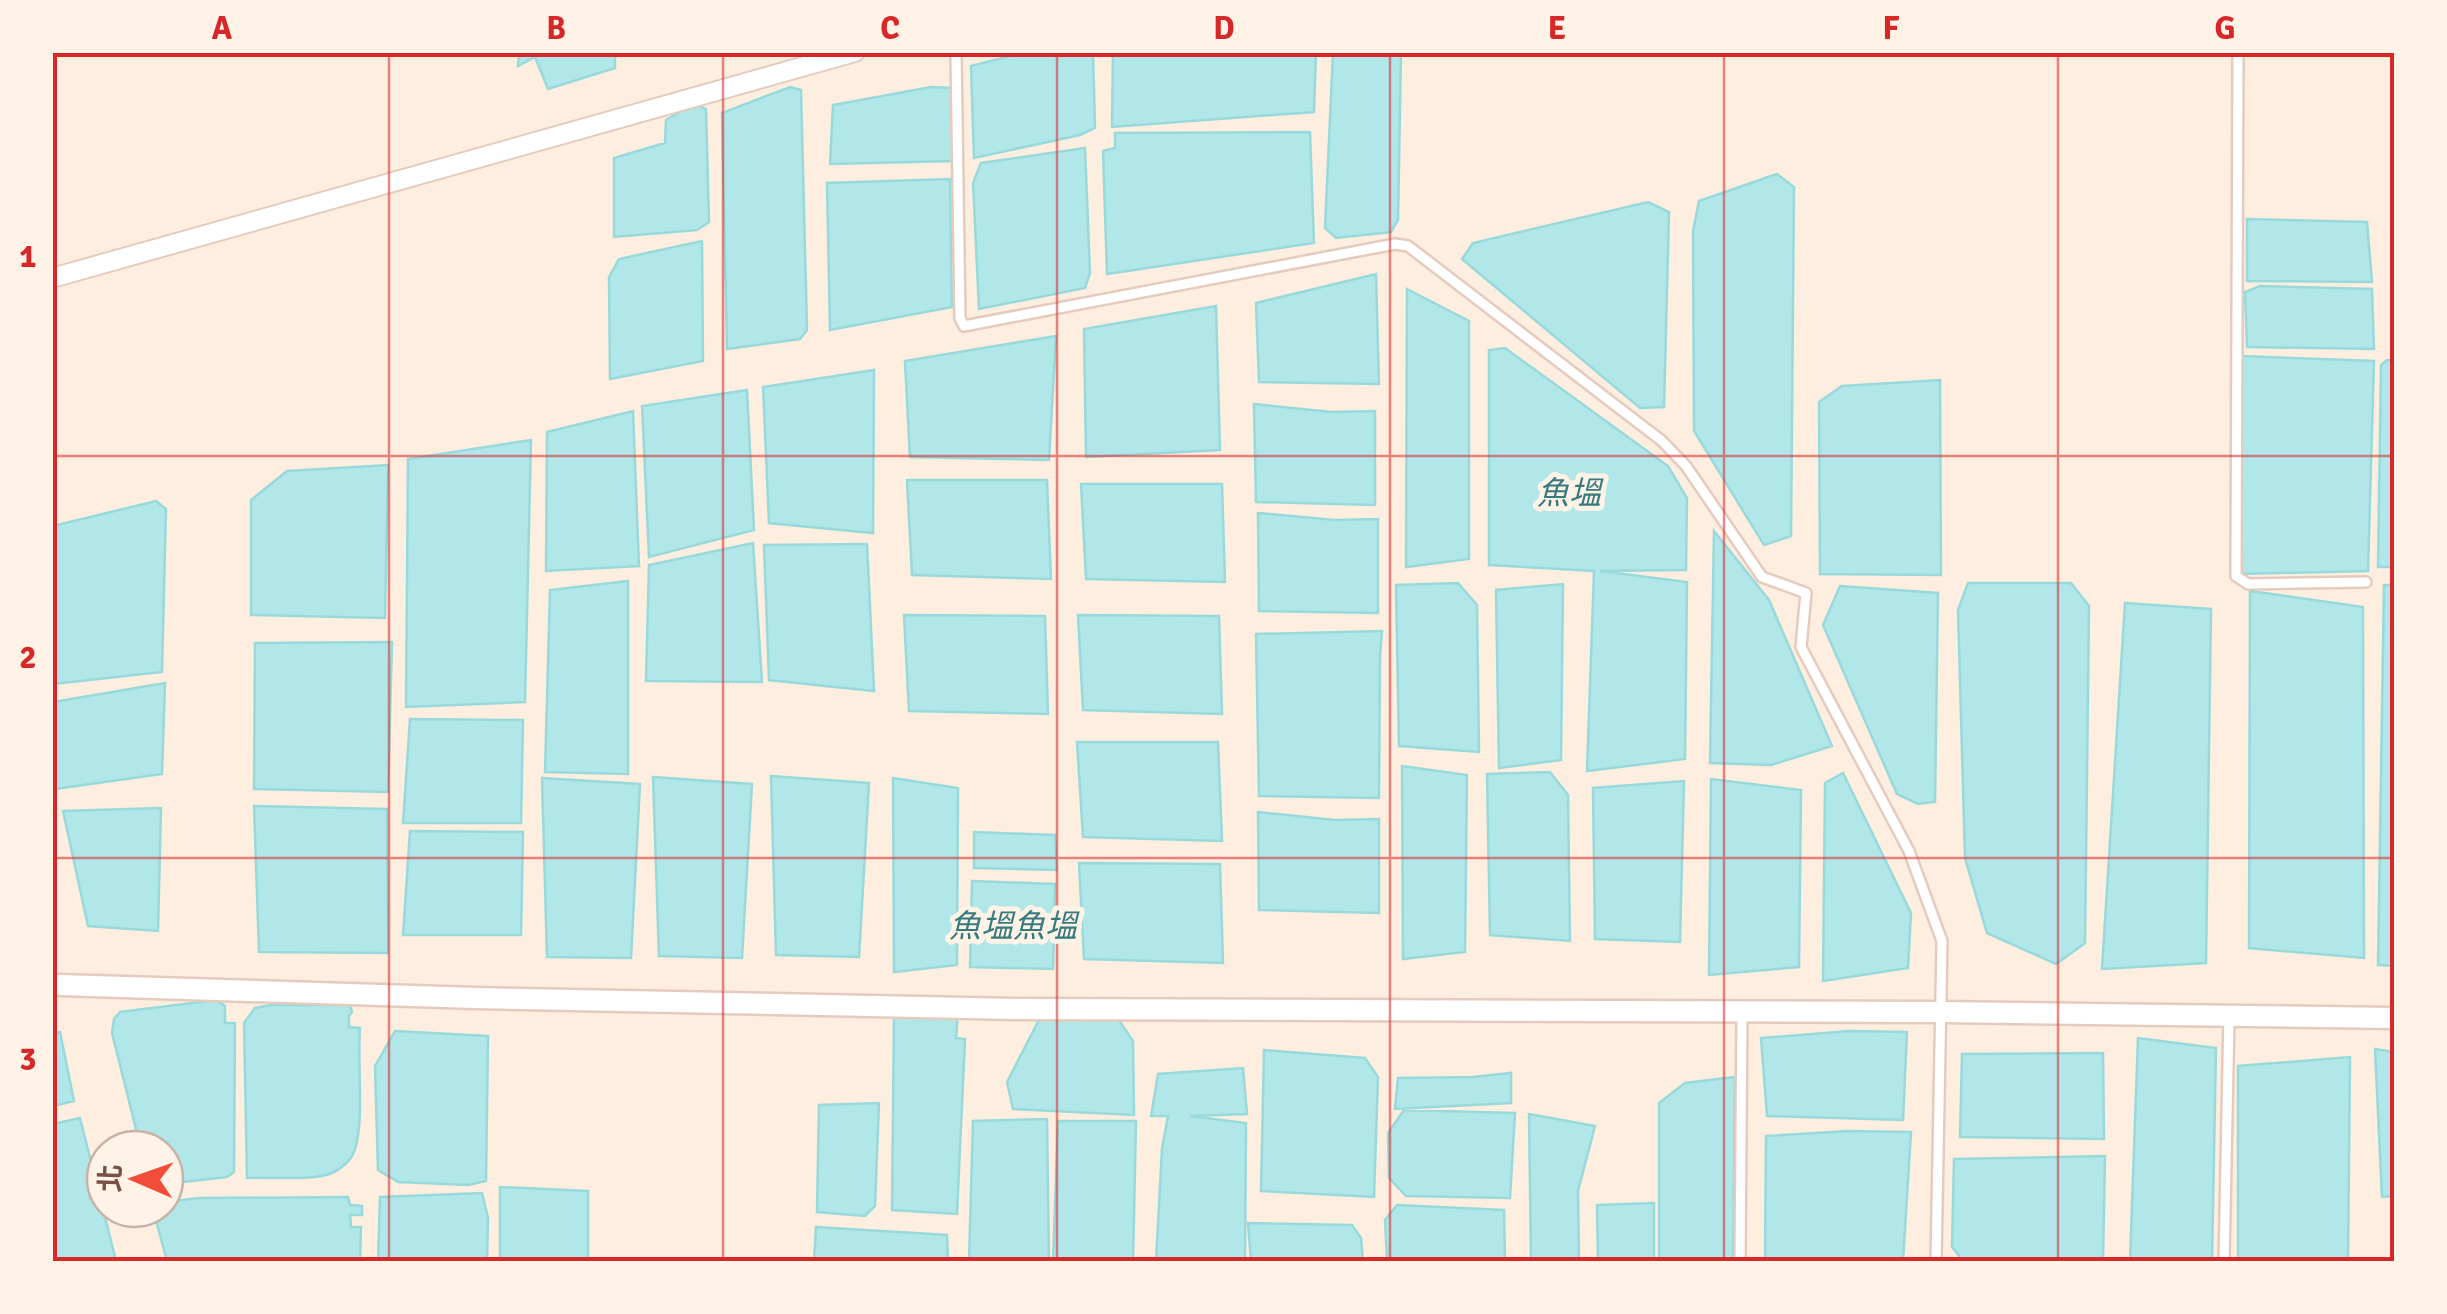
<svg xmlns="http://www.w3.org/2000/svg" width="2447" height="1314" font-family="Signika,'Noto Sans TC',sans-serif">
	<rect width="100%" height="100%" fill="#feeedf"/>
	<path fill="#b2e7e9" stroke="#98d9db" stroke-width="2.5" d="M 519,53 L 615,53 L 615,68 L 548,89 L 535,57 L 518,66 Z
		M 1022,53 L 1093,53 L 1095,128 L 1080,135 L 974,158 L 971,66 Z
		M 1113,53 L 1316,53 L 1314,112 L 1112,127 Z
		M 1333,53 L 1401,53 L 1398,220 L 1391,232 L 1336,238 L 1325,228 Z
		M 790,87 L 801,90 L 807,330 L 800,339 L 727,349 L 722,113 Z
		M 931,87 L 952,88 L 953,161 L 830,164 L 833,105 Z
		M 694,104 L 706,109 L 709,222 L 697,230 L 614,237 L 614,158 L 665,143 L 666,120 Z
		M 1310,132 L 1314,243 L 1107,274 L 1103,151 L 1115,148 L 1115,133 Z
		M 1085,148 L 1090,273 L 1085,288 L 979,309 L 973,183 L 981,163 Z
		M 1777,174 L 1794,187 L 1791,536 L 1764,545 L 1694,431 L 1693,231 L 1699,201 Z
		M 950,179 L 952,307 L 830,330 L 827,183 Z
		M 1648,202 L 1669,212 L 1664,407 L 1640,408 L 1462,259 L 1473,243 Z
		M 2247,219 L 2367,222 L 2372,282 L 2247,281 Z
		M 702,241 L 703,361 L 610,379 L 609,277 L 619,259 Z
		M 1376,274 L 1379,384 L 1259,382 L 1256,303 Z
		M 2260,286 L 2372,289 L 2374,349 L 2247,347 L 2245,292 Z
		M 1407,289 L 1469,321 L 1469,559 L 1406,567 Z
		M 1216,306 L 1220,450 L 1086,457 L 1084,329 Z
		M 1056,336 L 1049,460 L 910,457 L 905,361 Z
		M 1505,348 L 1668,466 L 1687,498 L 1686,570 L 1600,571 L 1687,582 L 1685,759 L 1587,771 L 1594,571 L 1489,565 L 1489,350 Z
		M 2242,356 L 2374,361 L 2368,571 L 2239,574 Z
		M 2387,360 L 2394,360 L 2394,567 L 2378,567 L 2381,365 Z
		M 874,370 L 873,533 L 769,523 L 763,387 Z
		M 1940,380 L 1941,575 L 1820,574 L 1819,402 L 1842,386 Z
		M 747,390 L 754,530 L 649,557 L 642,406 Z
		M 1254,404 L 1332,412 L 1375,411 L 1375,505 L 1256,502 Z
		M 633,411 L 639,566 L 546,571 L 547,432 Z
		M 531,440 L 525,702 L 406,707 L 408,459 Z
		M 388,465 L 385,618 L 251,615 L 251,500 L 287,471 Z
		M 907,480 L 1047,480 L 1051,579 L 912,575 Z
		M 1081,484 L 1222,484 L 1225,582 L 1086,579 Z
		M 156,501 L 166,509 L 162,672 L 53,684 L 53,526 Z
		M 1258,513 L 1335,520 L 1378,519 L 1378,613 L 1259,611 Z
		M 1714,531 L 1769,600 L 1832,746 L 1771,765 L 1710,763 Z
		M 753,543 L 762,682 L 646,681 L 649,565 Z
		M 867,544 L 874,691 L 769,680 L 764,545 Z
		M 628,581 L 628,774 L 545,772 L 550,590 Z
		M 1458,583 L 1477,605 L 1479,752 L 1399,746 L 1396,585 Z
		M 1968,583 L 2071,583 L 2089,606 L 2085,943 L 2056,964 L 1987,933 L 1965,858 L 1958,610 Z
		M 1563,584 L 1561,760 L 1499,768 L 1496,590 Z
		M 2384,585 L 2394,585 L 2394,966 L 2378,965 Z
		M 1840,586 L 1938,593 L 1935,802 L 1918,804 L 1897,794 L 1823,625 Z
		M 2250,591 L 2363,607 L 2364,958 L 2249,948 Z
		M 2125,603 L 2211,609 L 2206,963 L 2102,969 Z
		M 904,615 L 1045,616 L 1048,714 L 909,711 Z
		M 1078,615 L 1219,616 L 1222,714 L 1083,710 Z
		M 1382,631 L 1380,656 L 1379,798 L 1259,796 L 1256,634 Z
		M 392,642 L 388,792 L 254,789 L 255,643 Z
		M 165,683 L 162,774 L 55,789 L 52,777 L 53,702 Z
		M 410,719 L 523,720 L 521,823 L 403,823 Z
		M 1077,742 L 1218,742 L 1222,841 L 1083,837 Z
		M 1402,766 L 1467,775 L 1465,952 L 1403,959 Z
		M 1550,772 L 1568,795 L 1570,941 L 1490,935 L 1487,774 Z
		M 1843,773 L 1911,913 L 1908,968 L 1823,981 L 1825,783 Z
		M 771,776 L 869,783 L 859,957 L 776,955 Z
		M 653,777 L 752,784 L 742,958 L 659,956 Z
		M 542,778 L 640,784 L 631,958 L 547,957 Z
		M 893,778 L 958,788 L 957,965 L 894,972 Z
		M 1711,779 L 1801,790 L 1799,967 L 1709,975 Z
		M 1684,781 L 1680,942 L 1595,939 L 1593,788 Z
		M 254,806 L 387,809 L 388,953 L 259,952 Z
		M 161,808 L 158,931 L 88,926 L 63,811 Z
		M 1258,812 L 1335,820 L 1379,819 L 1379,913 L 1259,910 Z
		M 410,831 L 523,832 L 521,935 L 403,935 Z
		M 974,832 L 1055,835 L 1057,870 L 974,868 Z
		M 1079,863 L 1220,864 L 1223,963 L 1084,959 Z
		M 972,881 L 1055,884 L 1053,969 L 970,967 Z
		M 216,1000 L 225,1006 L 225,1023 L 235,1023 L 234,1172 L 227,1177 L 165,1184 L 165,1149 L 141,1149 L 112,1033 L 114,1019 L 120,1012 Z
		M 271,1005 L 350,1005 L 352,1012 L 349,1016 L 349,1027 L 360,1028 C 357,1061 365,1124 354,1152 C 351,1160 341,1169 332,1173 C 314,1181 268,1177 247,1178 L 244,1023 L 255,1008 Z
		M 958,1012 L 956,1038 L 965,1039 L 957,1214 L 892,1210 L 894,1013 Z
		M 1116,1016 L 1133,1041 L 1134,1115 L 1013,1109 L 1007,1082 L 1040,1018 Z
		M 395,1031 L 488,1036 L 486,1181 L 468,1185 L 398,1182 L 378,1170 L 375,1066 Z
		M 1849,1031 L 1907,1032 L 1903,1120 L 1767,1116 L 1761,1038 Z
		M 60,1032 L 74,1101 L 53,1106 L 53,1034 Z
		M 2138,1038 L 2216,1048 L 2212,1261 L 2130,1261 Z
		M 2375,1049 L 2394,1052 L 2394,1196 L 2382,1197 Z
		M 1264,1050 L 1365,1058 L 1378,1077 L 1374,1197 L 1261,1191 Z
		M 2103,1053 L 2104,1139 L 1960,1137 L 1962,1054 Z
		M 2350,1057 L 2348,1261 L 2238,1261 L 2238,1066 Z
		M 1243,1068 L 1247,1114 L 1190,1116 L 1246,1123 L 1245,1261 L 1156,1261 L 1162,1149 L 1168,1116 L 1151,1116 L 1158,1074 Z
		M 1511,1073 L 1511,1103 L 1395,1109 L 1398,1078 L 1473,1077 Z
		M 1735,1077 L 1733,1261 L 1659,1261 L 1659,1103 L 1685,1083 Z
		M 879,1103 L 875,1206 L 865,1216 L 817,1212 L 819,1105 Z
		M 1404,1110 L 1515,1113 L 1510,1198 L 1406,1196 L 1389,1178 L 1388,1133 Z
		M 1529,1114 L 1595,1126 L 1578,1191 L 1579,1261 L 1531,1261 Z
		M 80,1118 L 116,1261 L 53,1261 L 53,1124 Z
		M 1047,1119 L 1049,1261 L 969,1261 L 973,1121 Z
		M 1058,1121 L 1136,1121 L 1133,1261 L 1053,1261 Z
		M 1848,1131 L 1911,1132 L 1903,1261 L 1765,1261 L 1766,1136 Z
		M 2105,1156 L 2103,1261 L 1963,1261 L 1952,1247 L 1954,1159 Z
		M 500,1187 L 588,1191 L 588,1261 L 500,1261 Z
		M 482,1193 L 488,1218 L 487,1261 L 378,1261 L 380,1197 Z
		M 348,1197 L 350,1205 L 362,1206 L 362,1215 L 350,1215 L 351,1227 L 361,1227 L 360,1261 L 167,1261 L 153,1209 L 165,1209 L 165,1202 L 199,1198 Z
		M 1654,1203 L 1654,1261 L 1598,1261 L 1597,1205 Z
		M 1397,1205 L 1504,1210 L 1505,1261 L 1387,1261 L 1385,1220 Z
		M 1248,1223 L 1352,1225 L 1361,1238 L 1363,1261 L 1251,1261 Z
		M 816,1227 L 947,1235 L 948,1261 L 814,1261 Z"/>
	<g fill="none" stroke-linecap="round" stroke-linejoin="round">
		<g stroke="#e5cbbe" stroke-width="14">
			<path id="service" d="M 956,52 L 960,318 L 964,326 L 1395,244 L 1408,246 L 1662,441 L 1686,466 L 1762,577 L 1806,593 L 1801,647 L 1909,851 L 1942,941 L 1936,1262
				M 2238,52 L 2236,576 L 2248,584 L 2366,582
				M 1740,1262 L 1742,1011
				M 2224,1262 L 2229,1016"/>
		</g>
		<g stroke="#e5cbbe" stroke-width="22">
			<path id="minor" d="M 52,278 L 855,52"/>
		</g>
		<g stroke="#e5cbbe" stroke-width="25">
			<path id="tertiary" d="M 60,985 L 476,998 L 1016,1009 L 1940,1012 L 2394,1018"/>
		</g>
		<use href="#service" stroke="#fff" stroke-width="9"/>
		<use href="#minor" stroke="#fff" stroke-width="18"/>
		<use href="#tertiary" stroke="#fff" stroke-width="20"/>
	</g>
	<path fill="none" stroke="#d62828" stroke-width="2.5" stroke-opacity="0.55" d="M 389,52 L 389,1262M 723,52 L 723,1262M 1057,52 L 1057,1262M 1390,52 L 1390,1262M 1724,52 L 1724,1262M 2058,52 L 2058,1262M 52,456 L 2394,456M 52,858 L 2394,858"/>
	<g text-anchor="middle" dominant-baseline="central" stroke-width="10" stroke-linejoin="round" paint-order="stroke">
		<g font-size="32" font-style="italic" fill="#377a7e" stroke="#fff3e7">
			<text x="1569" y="493">魚塭</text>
			<text x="1013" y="926">魚塭魚塭</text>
		</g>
	</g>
	<rect width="2447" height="1314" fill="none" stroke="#fff3e7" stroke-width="110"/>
	<g transform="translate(135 1179) rotate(272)"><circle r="48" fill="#fff3e7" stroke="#c8b2a6" stroke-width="2.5"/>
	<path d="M0-8L18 38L0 25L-18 38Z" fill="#f34d39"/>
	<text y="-15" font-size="28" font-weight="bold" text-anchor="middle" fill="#765145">北</text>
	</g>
	<rect x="55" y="55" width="2337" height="1204" fill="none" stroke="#d62828" stroke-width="4"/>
	<g font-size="32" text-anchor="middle" font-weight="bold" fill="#d62828">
		<text x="222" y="39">A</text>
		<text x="556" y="39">B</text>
		<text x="890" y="39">C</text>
		<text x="1224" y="39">D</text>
		<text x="1557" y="39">E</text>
		<text x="1891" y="39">F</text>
		<text x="2225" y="39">G</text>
		<text x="28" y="267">1</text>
		<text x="28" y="668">2</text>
		<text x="28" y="1070">3</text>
	</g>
</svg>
